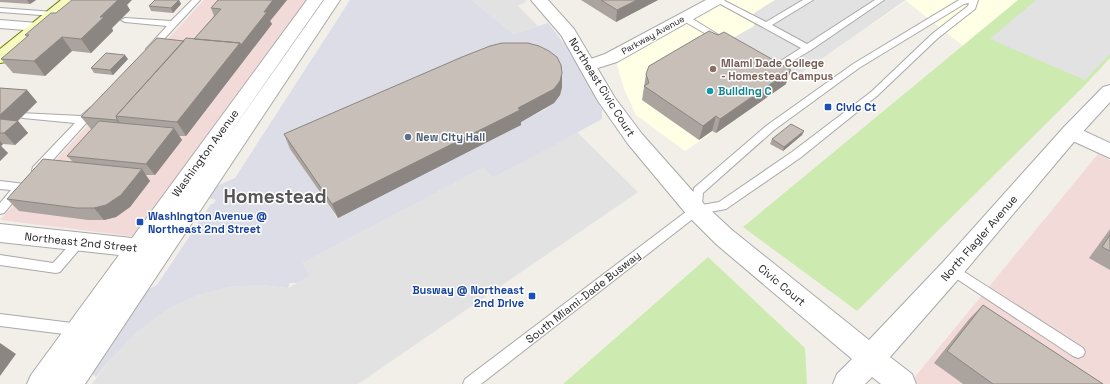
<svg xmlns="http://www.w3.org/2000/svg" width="1110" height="384" font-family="'Space Grotesk',sans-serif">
	<rect width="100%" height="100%" fill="#f2efe9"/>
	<path fill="#f2dad9" d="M 204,0 L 309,0 L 138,237 L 0,220 Z
		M 1098,154 L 1110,160 L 1110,384 L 909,384 Z"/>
	<path fill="#ffffe5" d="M 727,0 L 1110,0 L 1071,98 L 962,45 L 906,1 L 685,151 L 636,115 L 624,89 L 616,62 Z"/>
	<path fill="#cdebb0" d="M 1018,0 L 1110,0 L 1110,58 L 1085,85 L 857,311 L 743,227 Z
		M 708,257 L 805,348 L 807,384 L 563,384 Z"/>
	<path fill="#e2e2e2" d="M 472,0 L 525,0 L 527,1 L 518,6 L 538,26 L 513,34 Z
		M 775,0 L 906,0 L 797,76 L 731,39 L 754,26 L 754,13 Z
		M 1036,0 L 1110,0 L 1110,54 L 1085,80 L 990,39 Z
		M 577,132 L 638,192 L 358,384 L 92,384 L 109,361 L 136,333 L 168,309 L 199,295 L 229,287 L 260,285 L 288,288 L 310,276 L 303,263 L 483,168 L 493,178 Z"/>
	<path fill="#dddde8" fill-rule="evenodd" d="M 350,0 L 472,0 L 513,34 L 548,23 L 566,46 L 590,87 L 602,110 L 602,119 L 493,178 L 483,168 L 303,263 L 310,276 L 297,283 L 290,283 L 288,288 L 260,285 L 229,287 L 199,295 L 168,309 L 136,333 L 109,361 L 96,377 L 91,373 L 139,294 L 157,285 L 211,204 L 213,204 L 216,200 L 205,197 L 210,189 L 235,178 ZM 560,95 L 554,103 L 544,110 L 519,123 L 521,125 L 337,218 L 291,149 Z"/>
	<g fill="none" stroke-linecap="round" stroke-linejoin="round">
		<g stroke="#a9a9a9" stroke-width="2">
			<path id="service" d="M 192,0 L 200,0 L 153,51 L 150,52 L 146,49 L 167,26 L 125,22 L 121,20 L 125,18 L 171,21 Z
				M 713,0 L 723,0 L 766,22 L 803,0 L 813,0 L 772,25 L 807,44 L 875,0 L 884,0 L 811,50 L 779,69 L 776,68 L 774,66 L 776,64 L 801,48 Z
				M 959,0 L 978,0 L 975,9 L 938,38 L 877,96 L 800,158 L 726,209 L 699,214 L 481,384 L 463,384 L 465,379 L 691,208 L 694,188 L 766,126 L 853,64 ZM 969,3 L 968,6 L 932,34 L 871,92 L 792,152 L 719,202 L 702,205 L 703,193 L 774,130 L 859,68 L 964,4 Z
				M 0,8 L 54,12 L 58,14 L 54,16 L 0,12 Z
				M 682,16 L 688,16 L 725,39 L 724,41 L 718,41 L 682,20 L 681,18 Z
				M 93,107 L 98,110 L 41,173 L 33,173 L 32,170 L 33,167 L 75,123 L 23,118 L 20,117 L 18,115 L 20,113 L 81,116 L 90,108 Z
				M 0,181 L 25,184 L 26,187 L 4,213 L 0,214 L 0,203 L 11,190 L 0,189 Z
				M 79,237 L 83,239 L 85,242 L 83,245 L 60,272 L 56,273 L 0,265 L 0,255 L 53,263 L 75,239 Z
				M 952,264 L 1083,348 L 1085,352 L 1083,356 L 1078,358 L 1073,356 L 948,273 L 946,269 L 948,265 Z
				M 0,314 L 80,324 L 85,326 L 87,330 L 85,334 L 80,336 L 0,326 Z"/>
		</g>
		<g stroke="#a9a9a9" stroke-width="2">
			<path id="pedestrian" d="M 0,20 L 38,23 L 42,24 L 44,27 L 42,30 L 38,31 L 0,28 Z"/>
		</g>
		<g stroke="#a9a9a9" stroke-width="2">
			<path id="minor" d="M 307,0 L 323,0 L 219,149 L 324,0 L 340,0 L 85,384 L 27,384 L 31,375 L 119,255 L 0,242 L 0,224 L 132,238 Z
				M 706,0 L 725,0 L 722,3 L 617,62 L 588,71 L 582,70 L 579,66 L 582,62 L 605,54 Z
				M 1071,125 L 1110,143 L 1110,158 L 1064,137 L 1061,132 L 1064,127 Z"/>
		</g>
		<g stroke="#a9a9a9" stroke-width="2">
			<path id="tertiary" d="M 531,0 L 548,0 L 574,29 L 615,98 L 642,134 L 704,204 L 732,230 L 869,340 L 943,262 L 1064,127 L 1103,87 L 1110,85 L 1110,102 L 1078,137 L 961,276 L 890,357 L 912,374 L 916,384 L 881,384 L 872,377 L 865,384 L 833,384 L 837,374 L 852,359 L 716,244 L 688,216 L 628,144 L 598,101 L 561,35 Z"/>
		</g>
		<g stroke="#707d05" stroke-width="2">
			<path id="secondary" d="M 61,0 L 79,0 L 6,62 L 0,63 L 0,49 Z"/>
		</g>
		<use href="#service" fill="#fff" fill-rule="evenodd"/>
		<use href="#pedestrian" fill="#fff" fill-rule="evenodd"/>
		<use href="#minor" fill="#fff" fill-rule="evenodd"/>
		<use href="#tertiary" fill="#fff" fill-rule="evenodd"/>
		<use href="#secondary" fill="#f7fabf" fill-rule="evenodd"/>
	</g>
	<path fill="#aba49e" d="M 0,0 L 36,0 L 30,4 L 0,2 Z
		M 179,0 L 181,4 L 173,13 L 151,11 L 149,6 Z
		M 218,0 L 287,0 L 270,21 L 272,24 L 186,136 L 179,136 L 182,140 L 155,175 L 145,175 L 150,181 L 130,207 L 116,217 L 104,220 L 88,220 L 19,211 L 7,199 L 73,162 L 67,156 L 92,129 L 91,129 L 81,117 L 184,41 L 194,39 L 214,16 L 211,8 Z
		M 581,0 L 658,0 L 616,22 Z
		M 127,5 L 130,10 L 112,28 L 113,31 L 91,53 L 72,51 L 45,76 L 13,73 L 1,59 L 27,37 L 25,35 L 56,13 Z
		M 128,59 L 113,75 L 94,73 L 91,68 Z
		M 562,73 L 562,87 L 560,95 L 554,103 L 521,122 L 521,125 L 338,218 L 290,149 L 284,134 Z
		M 646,74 L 786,84 L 716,133 L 712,131 L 699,140 L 642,100 Z
		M 0,88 L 27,90 L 37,102 L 18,121 L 28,133 L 15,145 L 3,144 L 1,146 L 8,153 L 0,161 Z
		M 804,131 L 802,135 L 783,151 L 770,144 L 772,139 Z
		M 1110,229 L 1110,270 L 1089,258 Z
		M 983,305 L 1103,384 L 963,384 L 934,363 L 970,318 Z"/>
	<path fill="#8b8681" d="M 27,0 L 36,0 L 30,4 Z
		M 116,0 L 132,0 L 127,5 L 130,10 L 112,28 L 113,31 L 91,53 L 81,39 Z
		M 179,0 L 181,4 L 173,13 L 171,8 Z
		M 273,0 L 287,0 L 270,21 L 272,24 L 186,136 L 177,122 Z
		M 637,0 L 658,0 L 616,22 L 617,10 Z
		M 62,37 L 72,51 L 45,76 L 34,61 Z
		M 125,55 L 128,59 L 113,75 L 110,70 Z
		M 791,70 L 786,84 L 716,133 L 720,119 Z
		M 562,73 L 562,87 L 560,95 L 554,103 L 521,122 L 521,125 L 338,218 L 332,204 L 518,108 Z
		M 27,90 L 37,102 L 14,124 L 18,121 L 28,133 L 15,145 L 4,133 L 0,123 L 0,115 Z
		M 716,116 L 712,131 L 699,140 L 703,126 Z
		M 117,119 L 126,131 L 125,132 L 116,120 Z
		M 174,128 L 182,140 L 155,175 L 146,164 Z
		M 804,131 L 802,135 L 783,151 L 784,147 Z
		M 0,141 L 3,144 L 1,146 L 8,153 L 0,161 Z
		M 142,169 L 150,181 L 130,207 L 116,217 L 104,220 L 94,208 Z
		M 0,343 L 16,354 L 0,376 Z"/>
	<path fill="#c7bfb8" stroke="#8b8681" d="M 72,0 L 118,0 L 100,17 L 104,17 L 81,39 L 62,37 L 34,61 L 1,59 L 29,35 L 25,35 L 51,13 L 56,13 Z
		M 155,0 L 179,0 L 171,8 L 149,6 Z
		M 218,0 L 273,0 L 264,12 L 267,12 L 241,45 L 240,43 L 194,39 L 221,9 L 211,8 Z
		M 601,0 L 637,0 L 617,10 Z
		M 709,31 L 718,35 L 724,32 L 791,70 L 720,119 L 716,116 L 703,126 L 644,86 L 649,83 L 646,74 L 649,66 Z
		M 157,38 L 184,41 L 116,116 L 117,119 L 116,120 L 81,117 Z
		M 186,38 L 240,43 L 177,122 L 116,116 Z
		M 502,43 L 528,43 L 539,46 L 549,51 L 557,57 L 561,65 L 562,73 L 560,81 L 554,89 L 518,108 L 520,110 L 332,204 L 284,134 L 462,57 L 490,46 Z
		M 106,53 L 125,55 L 110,70 L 91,68 Z
		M 0,88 L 27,90 L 0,115 Z
		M 0,119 L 18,121 L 4,133 L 0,133 Z
		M 99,121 L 174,128 L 146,164 L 67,156 Z
		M 791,124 L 804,131 L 784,147 L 772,139 Z
		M 43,159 L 142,169 L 121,195 L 106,205 L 94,208 L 77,208 L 7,199 Z
		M 1110,235 L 1110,251 L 1102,247 Z
		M 983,305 L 1103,384 L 993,384 L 947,351 Z"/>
	<circle fill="#8d6e63" stroke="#fff" stroke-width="1.5" cx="713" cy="69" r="4"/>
	<circle fill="#0f9aa8" stroke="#fff" stroke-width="1.5" cx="710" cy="91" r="4"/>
	<g fill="#1a4fb4" stroke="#fff" stroke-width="1.5">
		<rect x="824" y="103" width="8" height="8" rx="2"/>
		<rect x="136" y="218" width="8" height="8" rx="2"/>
		<rect x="528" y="292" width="8" height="8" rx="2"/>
	</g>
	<circle fill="#5c6f8a" stroke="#fff" stroke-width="1.5" cx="408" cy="137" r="4"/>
	<g text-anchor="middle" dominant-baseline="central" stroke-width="3" stroke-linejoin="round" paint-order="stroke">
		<g font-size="9" fill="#222" stroke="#fff">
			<text transform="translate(653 35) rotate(-29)">Parkway Avenue</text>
		</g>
		<g font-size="11" font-weight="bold" fill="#785e54" stroke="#fff" text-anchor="start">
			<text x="721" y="63">Miami Dade College<tspan x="721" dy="13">- Homestead Campus</tspan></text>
		</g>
		<g font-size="11" fill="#222" stroke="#fff">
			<text transform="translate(602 87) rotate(58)">Northeast Civic Court</text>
			<text transform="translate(205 153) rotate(-54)">Washington Avenue</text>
			<text transform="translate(979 238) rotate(-49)">North Flagler Avenue</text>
			<text transform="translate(81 242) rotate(6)">Northeast 2nd Street</text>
			<text transform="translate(782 285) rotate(40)">Civic Court</text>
			<text transform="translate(583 297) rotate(-38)">South Miami-Dade Busway</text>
		</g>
		<g font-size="11" font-weight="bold" fill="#0d838f" stroke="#fff" text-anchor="start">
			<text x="718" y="91">Building C</text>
		</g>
		<g font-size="11" font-weight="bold" fill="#164399" stroke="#fff" text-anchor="start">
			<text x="836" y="107">Civic Ct</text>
			<text x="148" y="216">Washington Avenue @<tspan x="148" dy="13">Northeast 2nd Street</tspan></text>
			<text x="524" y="290" text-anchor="end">Busway @ Northeast<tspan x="524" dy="13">2nd Drive</tspan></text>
		</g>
		<g font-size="11" font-weight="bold" fill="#4e5e75" stroke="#fff" text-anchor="start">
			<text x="416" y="137">New City Hall</text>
		</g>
		<g font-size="19" font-weight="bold" fill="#555" stroke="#fff">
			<text x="275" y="196">Homestead</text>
		</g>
	</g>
</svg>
